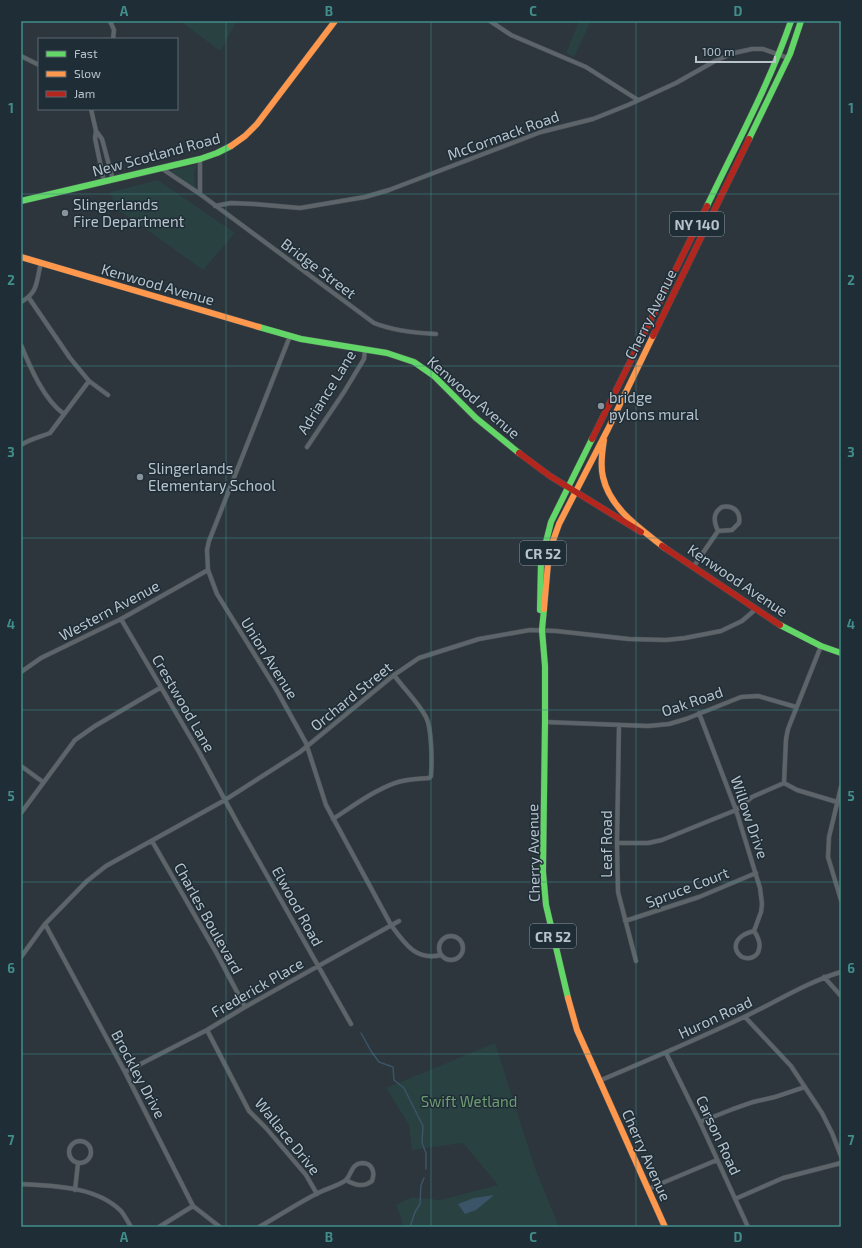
<svg xmlns="http://www.w3.org/2000/svg" width="862" height="1248" font-family="'Exo 2',sans-serif">
	<rect width="100%" height="100%" fill="#2c363c"/>
	<path fill="#294141" d="M 180,21 L 237,21 L 220,51 Z
		M 579,21 L 591,21 L 574,57 L 566,53 Z
		M 197,165 L 194,172 L 195,188 L 170,171 Z
		M 158,180 L 235,233 L 203,270 L 116,208 L 110,192 Z
		M 495,1043 L 535,1168 L 559,1227 L 398,1227 L 403,1224 L 396,1205 L 412,1197 L 440,1200 L 498,1185 L 463,1143 L 412,1150 L 409,1125 L 386,1088 Z"/>
	<path fill="#3b5467" d="M 494,1195 L 476,1210 L 465,1214 L 458,1204 L 474,1198 Z"/>
	<g fill="none" stroke-linecap="round" stroke-linejoin="round">
		<path stroke="#3b5467" stroke-width="1.5" d="M 361,1033 L 371,1051 L 379,1062 L 393,1067 L 394,1080 L 404,1088 L 423,1126 L 422,1143 L 426,1153 L 426,1169
			M 410,1227 L 415,1212 L 420,1204 L 421,1185 L 424,1178"/>
		<g stroke="#4b5256" stroke-width="5">
			<path id="street" d="M 110,21 L 114,30 L 113,39
				M 490,21 L 511,35 L 586,67 L 638,100
				M 21,56 L 39,65
				M 91,109 L 96,131 L 95,138 L 104,182
				M 96,131 L 102,139 L 113,180
				M 161,168 L 200,194 L 374,323 C 394,331 414,333 436,334
				M 200,194 L 200,159
				M 215,206 L 231,203 L 254,204 L 300,208 L 365,197 L 389,190 L 541,132 L 593,119 L 628,105 L 676,83 L 715,61 L 734,53 L 752,49 L 763,49 L 788,58
				M 29,298 L 70,358 L 89,381 L 108,395
				M 21,302 C 39,292 36,281 41,263
				M 290,336 L 209,541 L 207,550 L 208,570 L 217,594 L 276,689 L 306,743 L 326,805 L 391,925 C 405,944 416,961 441,955
				M 21,345 C 30,367 44,400 64,414
				M 21,445 C 30,439 40,437 50,433 L 89,381
				M 307,447 L 344,392 L 364,359 L 365,350
				M 722,507 C 733,505 741,511 739,523 L 732,530 L 718,531 C 714,522 712,513 722,507 Z
				M 694,566 L 718,531
				M 121,619 L 199,752 L 239,826 L 351,1024
				M 21,672 L 41,658 L 121,619 L 208,570
				M 699,713 L 736,810 L 760,888 L 762,904 L 761,912 L 754,931 C 746,933 734,938 736,949 C 737,953 739,955 742,957 C 749,960 758,957 759,949 C 761,943 757,935 754,931
				M 545,722 L 648,726 L 669,724 L 686,719 L 741,697 L 758,696 L 796,707
				M 619,725 L 617,843 L 618,892 L 636,961
				M 21,766 L 43,782
				M 784,783 L 786,739 L 788,729 L 821,646
				M 841,787 L 829,837 L 828,857 L 841,900
				M 21,813 L 75,740 L 95,726 L 160,688
				M 333,819 C 353,806 373,791 395,783 C 406,779 418,779 429,778 L 431,776 C 432,762 432,729 426,717 C 418,702 404,689 394,675
				M 152,841 L 217,954 L 245,1007
				M 617,843 L 648,843 L 662,840 L 736,810 L 752,797 L 784,783 L 797,790 L 837,802
				M 625,921 L 699,897 L 756,873
				M 45,924 L 125,1072 L 193,1206 L 220,1227
				M439 948a12 12 0 1 1 24 0a12 12 0 1 1-24 0Z
				M 21,957 L 45,924 L 87,881 L 106,866 L 225,800 L 300,752 L 394,675 L 419,658 L 479,639 L 530,630 L 556,631 L 629,639 L 666,640 L 685,638 L 721,631 L 742,621 L 756,609
				M 824,977 L 841,996
				M 745,1017 L 791,1066 L 822,1113 L 832,1133 L 841,1156
				M 207,1030 L 249,1111 L 266,1128 L 306,1175 L 317,1194
				M 666,1053 L 700,1122 L 748,1227
				M 125,1072 L 207,1030 L 245,1007 L 399,921
				M 599,1081 C 648,1060 696,1040 744,1017 C 776,1002 807,982 841,972
				M 700,1122 L 733,1109 L 753,1102 L 775,1097 L 805,1087
				M69 1152a11 11 0 1 1 22 0a11 11 0 1 1-22 0Z
				M 21,1184 C 54,1186 96,1186 121,1211 C 125,1216 128,1222 131,1227
				M 648,1189 L 717,1160
				M 75,1190 L 78,1163
				M 735,1199 L 783,1178 L 841,1163
				M 159,1227 L 193,1206
				M 259,1227 C 279,1216 298,1203 318,1193 C 324,1190 342,1184 346,1180 C 352,1174 351,1164 362,1163 C 373,1163 375,1173 372,1181 C 363,1188 355,1185 346,1180"/>
		</g>
		<g stroke="#4b5256" stroke-width="7">
			<path id="fast" d="M 749,139 L 790,54 L 801,21
				M 21,201 L 200,159 L 217,153 L 231,146
				M 707,206 C 736,145 769,85 791,21
				M 259,327 L 301,339 L 387,353 L 414,362 L 434,376 L 476,418 L 519,453
				M 544,609 L 542,630 L 545,666 L 545,722 L 543,872 L 546,905 L 568,998
				M 540,610 L 541,562 L 551,522 L 592,439
				M 780,625 L 821,646 L 841,653"/>
		</g>
		<g stroke="#4b5256" stroke-width="7">
			<path id="slow" d="M 231,146 L 245,136 L 257,124 L 335,21
				M 21,257 L 259,327
				M 604,440 C 602,452 600,465 603,477 C 610,509 641,529 665,548
				M 544,609 L 549,552 L 559,524 L 608,429 L 653,336
				M 568,998 L 577,1030 L 665,1227"/>
		</g>
		<g stroke="#4b5256" stroke-width="7">
			<path id="jam" d="M 653,336 L 749,139
				M 592,439 L 707,206
				M 519,453 L 550,476 L 641,532
				M 662,546 L 780,625"/>
		</g>
		<use href="#street" stroke="#5d646a" stroke-width="4"/>
		<use href="#fast" stroke="#63d668" stroke-width="6"/>
		<use href="#slow" stroke="#ff974d" stroke-width="6"/>
		<use href="#jam" stroke="#b3261e" stroke-width="6"/>
	</g>
	<path fill="none" stroke="#428d8a" stroke-width="1" stroke-opacity="0.55" d="M 226,21 L 226,1227M 431,21 L 431,1227M 636,21 L 636,1227M 21,194 L 841,194M 21,366 L 841,366M 21,538 L 841,538M 21,710 L 841,710M 21,882 L 841,882M 21,1054 L 841,1054"/>
	<g fill="#87929a" stroke="#1f2d37" stroke-width="1.5">
		<circle cx="65" cy="213" r="4"/>
		<circle cx="601" cy="406" r="4"/>
		<circle cx="140" cy="477" r="4"/>
	</g>
	<g text-anchor="middle" dominant-baseline="central" stroke-width="3" stroke-linejoin="round" paint-order="stroke">
		<g fill="#1f2d37" stroke="#8a969f" stroke-width="1">
			<rect x="670" y="212" width="54" height="24" rx="3"/>
			<rect x="520" y="541" width="46" height="24" rx="3"/>
			<rect x="530" y="924" width="46" height="24" rx="3"/>
		</g>
		<g font-size="14" font-weight="bold" fill="#b8c3cc">
			<text x="697" y="224">NY 140</text>
			<text x="543" y="553">CR 52</text>
			<text x="553" y="936">CR 52</text>
		</g>
		<g font-size="15" fill="#b8c3cc" stroke="#1f2d37">
			<text transform="translate(503 135) rotate(-20)">McCormack Road</text>
			<text transform="translate(156 154) rotate(-15)">New Scotland Road</text>
			<text transform="translate(319 268) rotate(37)">Bridge Street</text>
			<text transform="translate(158 284) rotate(16)">Kenwood Avenue</text>
			<text transform="translate(650 314) rotate(-64)">Cherry Avenue</text>
			<text transform="translate(326 392) rotate(-58)">Adriance Lane</text>
			<text transform="translate(474 397) rotate(41)">Kenwood Avenue</text>
			<text transform="translate(738 580) rotate(34)">Kenwood Avenue</text>
			<text transform="translate(109 610) rotate(-28)">Western Avenue</text>
			<text transform="translate(270 658) rotate(58)">Union Avenue</text>
			<text transform="translate(351 696) rotate(-39)">Orchard Street</text>
			<text transform="translate(692 701) rotate(-19)">Oak Road</text>
			<text transform="translate(184 703) rotate(60)">Crestwood Lane</text>
			<text transform="translate(750 817) rotate(71)">Willow Drive</text>
			<text transform="translate(606 844) rotate(-90)">Leaf Road</text>
			<text transform="translate(533 853) rotate(-91)">Cherry Avenue</text>
			<text transform="translate(687 887) rotate(-21)">Spruce Court</text>
			<text transform="translate(298 906) rotate(61)">Elwood Road</text>
			<text transform="translate(209 918) rotate(61)">Charles Boulevard</text>
			<text transform="translate(257 987) rotate(-30)">Frederick Place</text>
			<text transform="translate(715 1017) rotate(-25)">Huron Road</text>
			<text transform="translate(139 1074) rotate(62)">Brockley Drive</text>
			<text transform="translate(719 1135) rotate(65)">Carson Road</text>
			<text transform="translate(288 1136) rotate(51)">Wallace Drive</text>
			<text transform="translate(647 1155) rotate(66)">Cherry Avenue</text>
		</g>
		<g font-size="15" fill="#b8c3cc" stroke="#1f2d37" text-anchor="start">
			<text x="73" y="204">Slingerlands<tspan x="73" dy="17">Fire Department</tspan></text>
			<text x="609" y="397">bridge<tspan x="609" dy="17">pylons mural</tspan></text>
			<text x="148" y="468">Slingerlands<tspan x="148" dy="17">Elementary School</tspan></text>
		</g>
		<g font-size="15" fill="#6f9d72" stroke="#1f2d37">
			<text x="469" y="1101">Swift Wetland</text>
		</g>
	</g>
	<rect width="862" height="1248" fill="none" stroke="#1f2d37" stroke-width="44"/>
	<rect x="38" y="38" width="140" height="72" fill="#1f2d37" stroke="#5c6973"/>
	<rect x="46" y="51" width="20" height="6" fill="#63d668" stroke="#5c6973"/>
	<text x="74" y="58" font-size="12" fill="#b8c3cc">Fast</text>
	<rect x="46" y="71" width="20" height="6" fill="#ff974d" stroke="#5c6973"/>
	<text x="74" y="78" font-size="12" fill="#b8c3cc">Slow</text>
	<rect x="46" y="91" width="20" height="6" fill="#b3261e" stroke="#5c6973"/>
	<text x="74" y="98" font-size="12" fill="#b8c3cc">Jam</text>
	<path d="M696 56v6h79v-6" fill="none" stroke="#b8c3cc" stroke-width="2"/>
	<text x="702" y="56" font-size="12" fill="#b8c3cc" stroke="#1f2d37" stroke-width="3" paint-order="stroke">100 m</text>
	<rect x="22" y="22" width="818" height="1204" fill="none" stroke="#428d8a" stroke-width="1.5"/>
	<g font-size="13" text-anchor="middle" font-weight="bold" fill="#428d8a">
		<text x="124" y="16">A</text>
		<text x="329" y="16">B</text>
		<text x="533" y="16">C</text>
		<text x="738" y="16">D</text>
		<text x="11" y="113">1</text>
		<text x="851" y="113">1</text>
		<text x="11" y="285">2</text>
		<text x="851" y="285">2</text>
		<text x="11" y="457">3</text>
		<text x="851" y="457">3</text>
		<text x="11" y="629">4</text>
		<text x="851" y="629">4</text>
		<text x="11" y="801">5</text>
		<text x="851" y="801">5</text>
		<text x="11" y="973">6</text>
		<text x="851" y="973">6</text>
		<text x="11" y="1145">7</text>
		<text x="851" y="1145">7</text>
		<text x="124" y="1242">A</text>
		<text x="329" y="1242">B</text>
		<text x="533" y="1242">C</text>
		<text x="738" y="1242">D</text>
	</g>
</svg>
